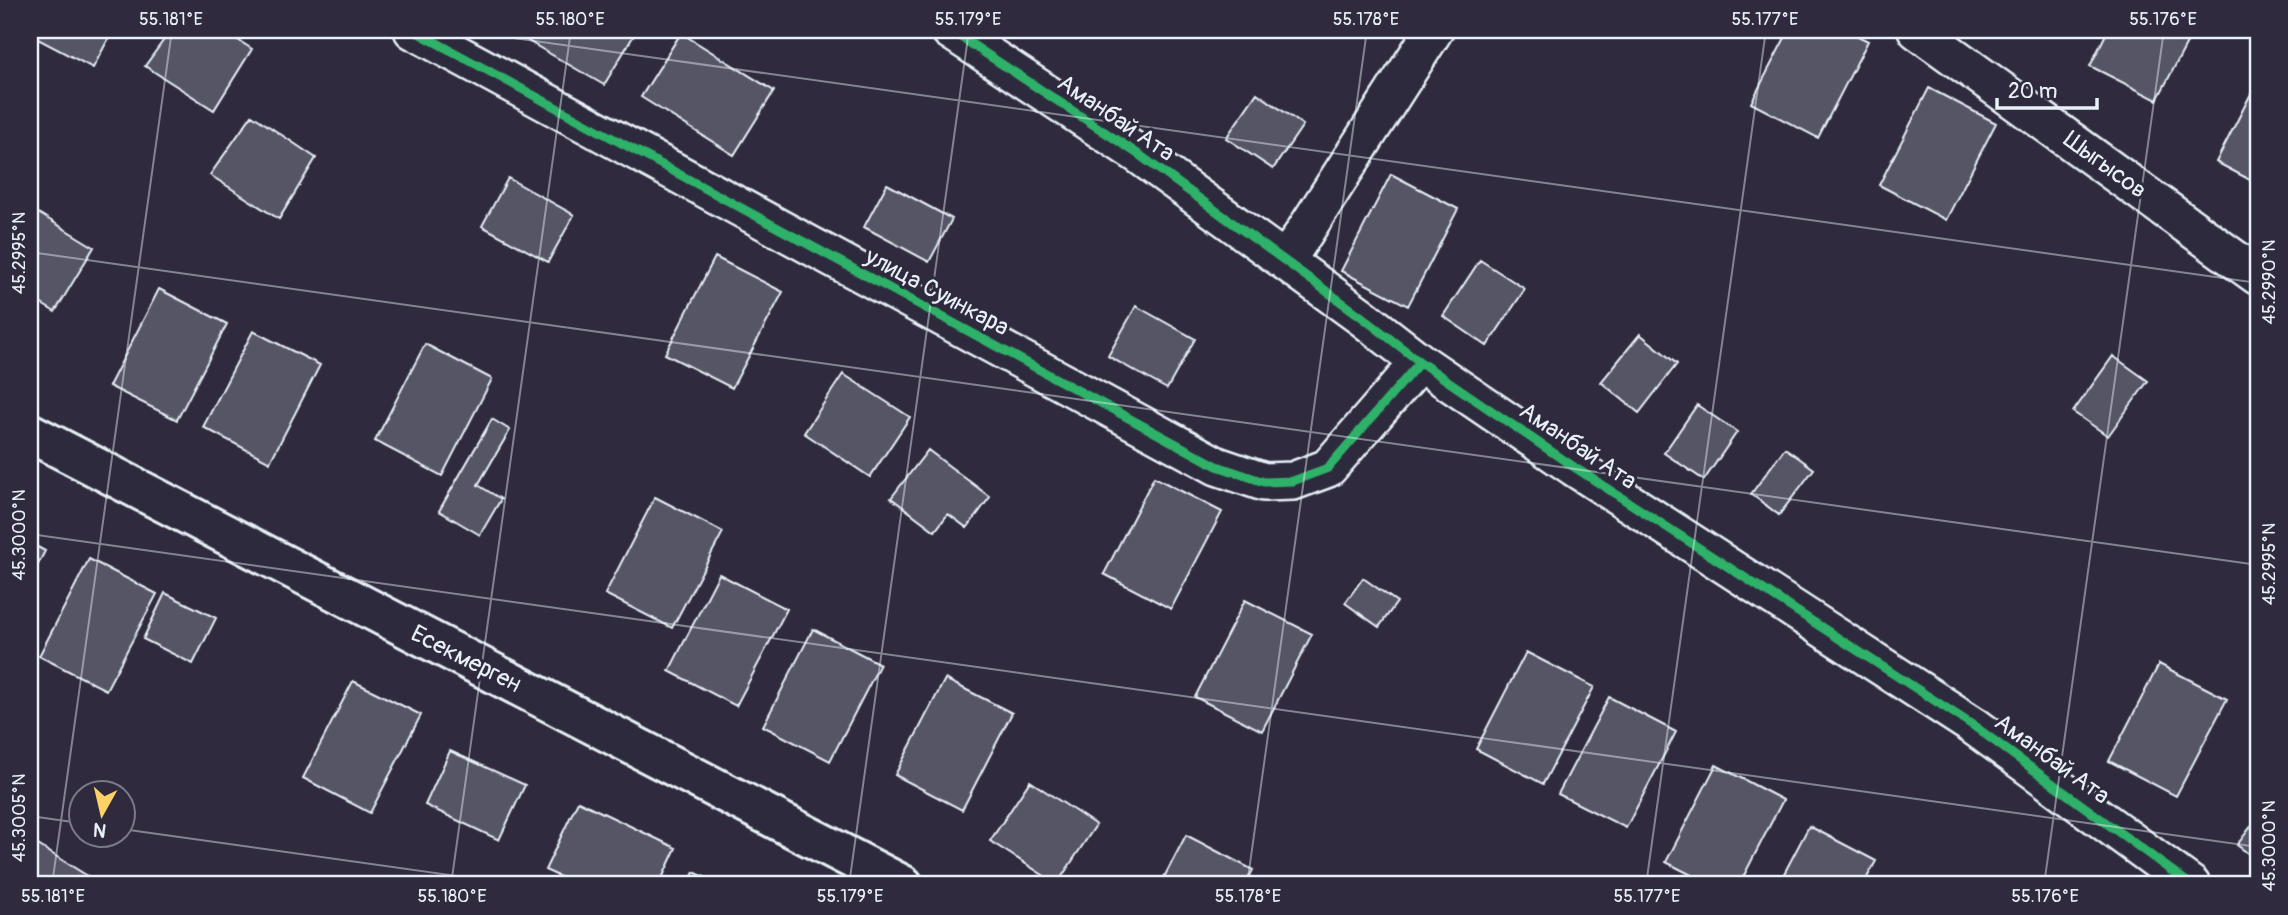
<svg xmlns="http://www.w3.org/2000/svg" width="2288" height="915" font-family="Pangolin,sans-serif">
	<rect width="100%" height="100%" fill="#2f2a3d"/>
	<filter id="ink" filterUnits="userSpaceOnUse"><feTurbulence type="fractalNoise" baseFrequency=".0143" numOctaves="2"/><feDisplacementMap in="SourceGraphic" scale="14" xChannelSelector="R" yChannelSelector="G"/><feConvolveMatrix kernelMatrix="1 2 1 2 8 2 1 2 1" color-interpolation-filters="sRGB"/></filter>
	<g filter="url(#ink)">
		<path fill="#575565" stroke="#e8f1f8" stroke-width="2" d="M 30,30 L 113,30 L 93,68 L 30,35 Z
			M 171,30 L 222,30 L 252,49 L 214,110 L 145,66 Z
			M 509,30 L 637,30 L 604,85 Z
			M 1005,30 L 1026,30 L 1022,39 Z
			M 1789,30 L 1846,30 L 1868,41 L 1818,138 L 1751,103 Z
			M 2108,30 L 2194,30 L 2157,100 L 2090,66 Z
			M 681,33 L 774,91 L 734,155 L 641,97 Z
			M 2258,80 L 2258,184 L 2216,162 Z
			M 1929,88 L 1996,123 L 1946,220 L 1879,185 Z
			M 1257,93 L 1303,125 L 1273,169 L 1226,138 Z
			M 252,115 L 316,158 L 279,219 L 210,175 Z
			M 1391,174 L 1458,209 L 1408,306 L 1341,271 Z
			M 508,178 L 574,215 L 548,262 L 482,226 Z
			M 887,184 L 952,219 L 929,262 L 864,227 Z
			M 30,208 L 94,247 L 55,312 L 30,297 Z
			M 715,257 L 783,292 L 732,388 L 665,354 Z
			M 1480,260 L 1525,289 L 1487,346 L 1443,316 Z
			M 159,289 L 227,324 L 177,420 L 109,386 Z
			M 1136,306 L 1195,339 L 1167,389 L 1108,356 Z
			M 253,331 L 320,365 L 270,462 L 203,427 Z
			M 1640,334 L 1677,364 L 1639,413 L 1601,382 Z
			M 425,344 L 492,379 L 442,476 L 375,441 Z
			M 2113,356 L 2148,381 L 2108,436 L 2073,412 Z
			M 843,374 L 910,417 L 870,477 L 804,433 Z
			M 1697,405 L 1737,432 L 1704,480 L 1664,453 Z
			M 492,419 L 510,430 L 478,485 L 501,499 L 480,535 L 439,511 Z
			M 1785,448 L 1814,469 L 1779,515 L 1751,494 Z
			M 928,450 L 990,497 L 967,528 L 948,514 L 935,531 L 891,498 Z
			M 1154,477 L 1222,512 L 1171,609 L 1104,574 Z
			M 655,497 L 723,532 L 672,628 L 605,594 Z
			M 30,543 L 45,551 L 30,580 Z
			M 89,559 L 157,594 L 106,690 L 39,656 Z
			M 719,574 L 787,609 L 736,706 L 669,671 Z
			M 1363,578 L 1397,602 L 1379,627 L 1345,603 Z
			M 165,593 L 216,618 L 193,664 L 143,639 Z
			M 1245,600 L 1312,634 L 1262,731 L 1195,697 Z
			M 813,629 L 880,664 L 830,761 L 763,726 Z
			M 1526,652 L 1594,687 L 1543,784 L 1476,749 Z
			M 2159,664 L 2227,699 L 2176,796 L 2109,761 Z
			M 945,679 L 1012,713 L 962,810 L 895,775 Z
			M 353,681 L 421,715 L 370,813 L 303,778 Z
			M 1609,697 L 1676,732 L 1626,828 L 1558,794 Z
			M 450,751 L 525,785 L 499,840 L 425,805 Z
			M 1716,765 L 1783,800 L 1739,885 L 1711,885 L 1666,862 Z
			M 1030,781 L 1096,825 L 1057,884 L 990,841 Z
			M 578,801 L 676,848 L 659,885 L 578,885 L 545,870 Z
			M 2258,817 L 2258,861 L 2237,845 Z
			M 1809,826 L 1876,861 L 1863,885 L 1778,885 Z
			M 1186,835 L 1253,870 L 1245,885 L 1160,885 Z
			M 30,840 L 102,885 L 30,885 Z
			M 694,872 L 721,885 L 688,885 Z"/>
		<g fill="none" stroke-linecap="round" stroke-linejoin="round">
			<g stroke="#e8f1f8" stroke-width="42">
				<path id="street" d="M 413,30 L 1217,466 L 1264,482 L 1293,481 L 1328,468 L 1420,362
					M 950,30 L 1138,154 L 1362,317 L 1420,362 L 1574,467 L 1974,726 L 2191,885
					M 1917,30 L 2258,276
					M 1286,261 L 1434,30"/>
			</g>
			<g stroke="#e8f1f8" stroke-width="44">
				<path id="secondary" d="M 30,433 L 903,885"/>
			</g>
			<use href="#street" stroke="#2f2a3d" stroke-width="37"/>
			<use href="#secondary" stroke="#2f2a3d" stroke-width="38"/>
			<g stroke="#2f2a3d" stroke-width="13">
				<path id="cycleway" d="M 413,30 L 1217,466 L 1264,482 L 1293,481 L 1328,468 L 1420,362
					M 950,30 L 1138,154 L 1362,317 L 1420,362 L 1574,467 L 1974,726 L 2191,885"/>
			</g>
			<use href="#cycleway" stroke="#2db169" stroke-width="9"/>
		</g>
	</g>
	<path fill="none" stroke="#e8f1f8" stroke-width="2" stroke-opacity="0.45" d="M 457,30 L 2258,283M 30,252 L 2258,565M 30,534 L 2258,847M 30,816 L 80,823M 122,829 L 520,885M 52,885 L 172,30M 451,885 L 571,30M 849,885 L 969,30M 1247,885 L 1367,30M 1646,885 L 1766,30M 2044,885 L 2164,30"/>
	<g text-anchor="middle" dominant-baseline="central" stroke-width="6" stroke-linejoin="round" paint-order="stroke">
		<g font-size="24" fill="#e8f1f8" stroke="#2f2a3d">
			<text transform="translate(1116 118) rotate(34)">Аманбай Ата</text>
			<text transform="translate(2105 165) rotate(36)">Шыгысов</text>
			<text transform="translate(937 292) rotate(28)">улица Суинкара</text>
			<text transform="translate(1578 446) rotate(34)">Аманбай Ата</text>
			<text transform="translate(466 659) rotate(27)">Eсекмерген</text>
			<text transform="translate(2052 759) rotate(36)">Аманбай Ата</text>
		</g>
	</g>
	<rect width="2288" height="915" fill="none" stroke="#2f2a3d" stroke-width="77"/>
	<g transform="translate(102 814) rotate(188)"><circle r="33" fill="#2f2a3d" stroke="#797a88" stroke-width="2"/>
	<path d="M0-5L12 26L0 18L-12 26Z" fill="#ffd166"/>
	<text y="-10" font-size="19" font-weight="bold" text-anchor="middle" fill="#e8f1f8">N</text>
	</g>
	<path d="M1997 98v10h100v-10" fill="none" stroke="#e8f1f8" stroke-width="3.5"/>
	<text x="2008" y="98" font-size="21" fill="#e8f1f8" stroke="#2f2a3d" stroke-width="5" paint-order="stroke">20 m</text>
	<rect x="38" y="38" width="2212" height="838" fill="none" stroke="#e8f1f8" stroke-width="2.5"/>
	<g font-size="18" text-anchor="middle" fill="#e8f1f8">
		<text x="171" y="25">55.181°E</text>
		<text x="570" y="25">55.180°E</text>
		<text x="968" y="25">55.179°E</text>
		<text x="1366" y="25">55.178°E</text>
		<text x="1765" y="25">55.177°E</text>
		<text x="2163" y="25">55.176°E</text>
		<text transform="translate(19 253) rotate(-90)" y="6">45.2995°N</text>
		<text transform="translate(2269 282) rotate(-90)" y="6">45.2990°N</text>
		<text transform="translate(19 535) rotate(-90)" y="6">45.3000°N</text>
		<text transform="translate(2269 564) rotate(-90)" y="6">45.2995°N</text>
		<text transform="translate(19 818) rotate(-90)" y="6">45.3005°N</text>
		<text transform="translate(2269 846) rotate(-90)" y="6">45.3000°N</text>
		<text x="53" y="902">55.181°E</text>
		<text x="452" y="902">55.180°E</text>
		<text x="850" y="902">55.179°E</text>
		<text x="1248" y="902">55.178°E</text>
		<text x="1647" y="902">55.177°E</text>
		<text x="2045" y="902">55.176°E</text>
	</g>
</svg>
